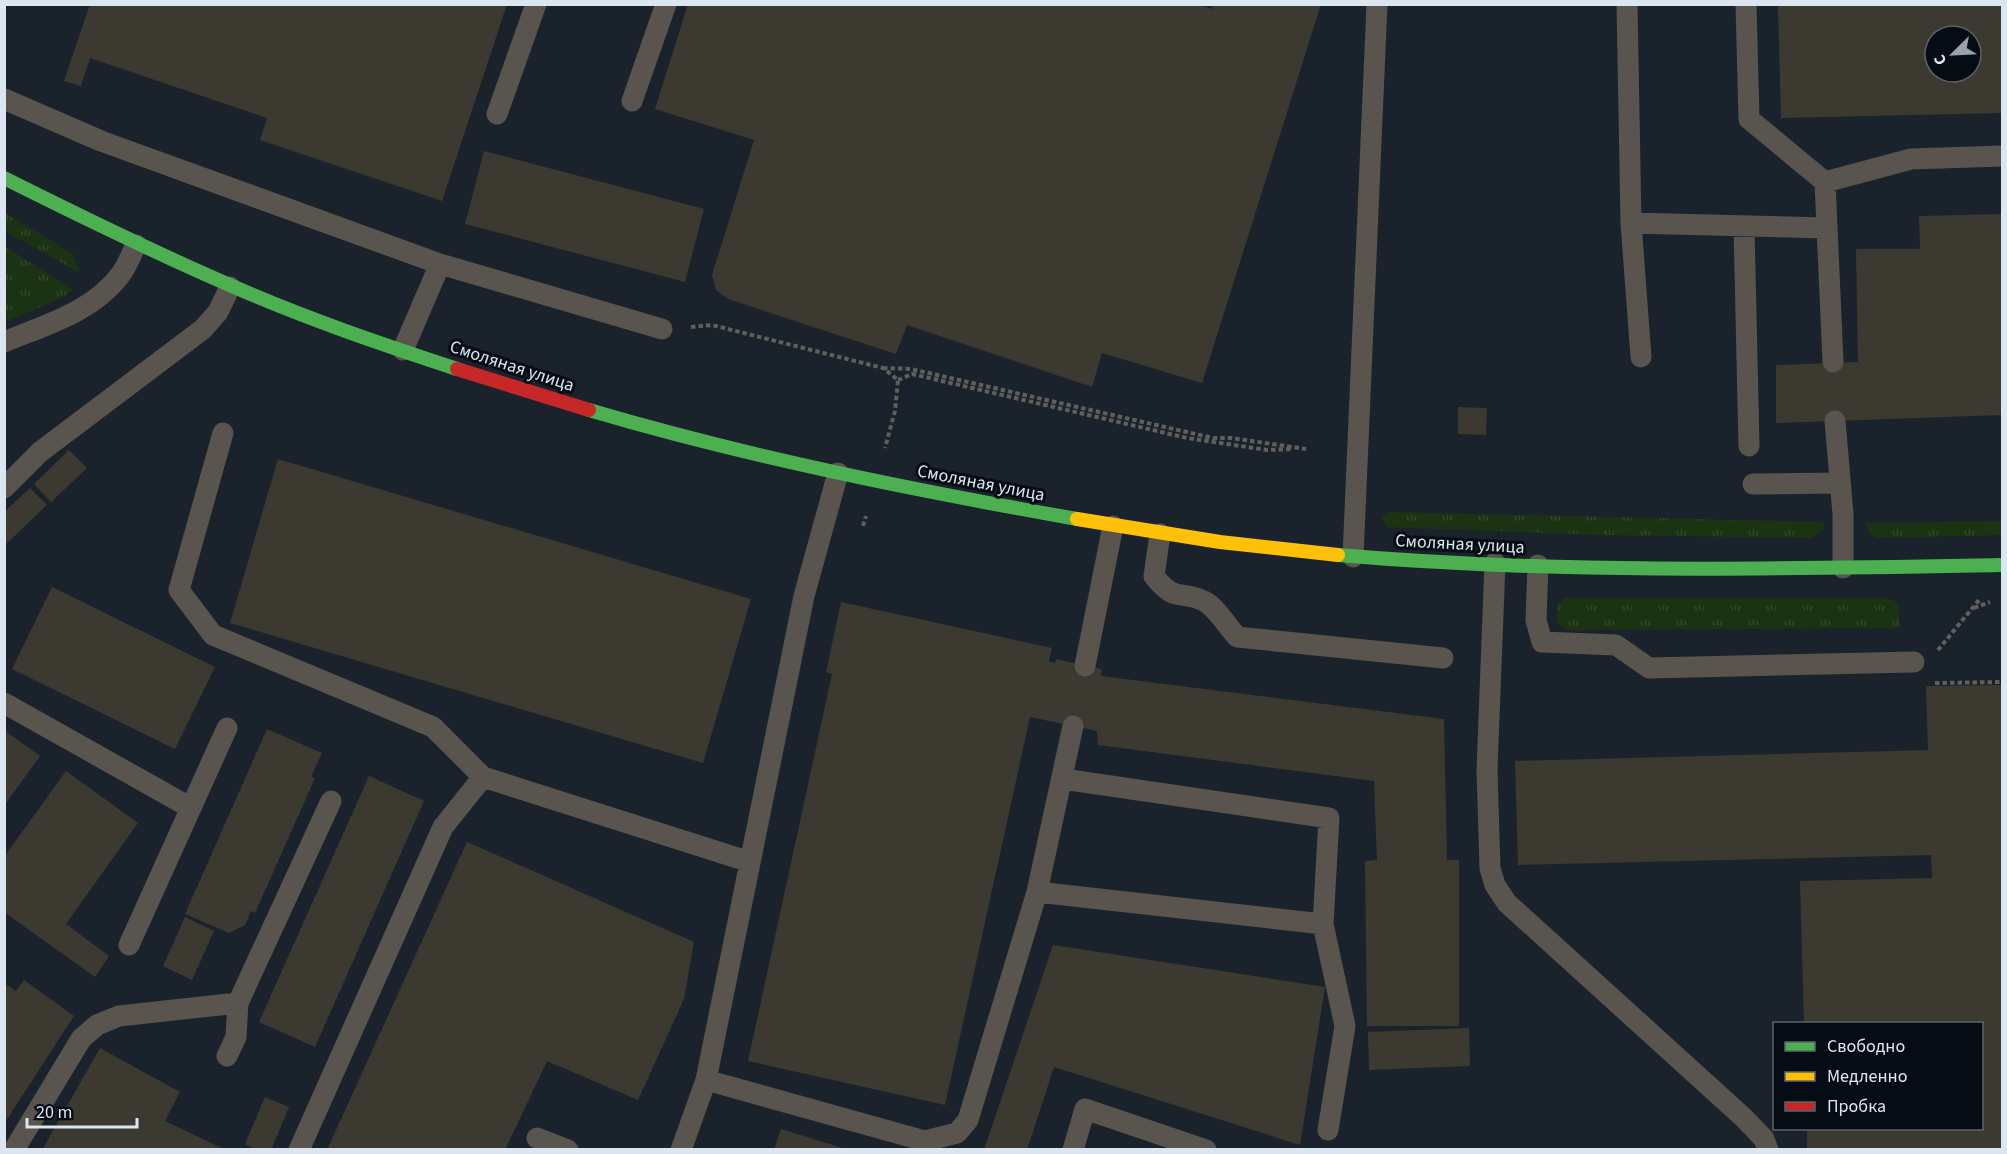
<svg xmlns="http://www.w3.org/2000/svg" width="2007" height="1154" font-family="'Source Sans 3',sans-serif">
	<defs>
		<pattern id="grass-tufts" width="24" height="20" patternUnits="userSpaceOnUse" patternTransform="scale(1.5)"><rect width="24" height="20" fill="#1b3313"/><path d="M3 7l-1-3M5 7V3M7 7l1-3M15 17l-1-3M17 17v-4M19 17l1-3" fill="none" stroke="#31472a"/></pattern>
	</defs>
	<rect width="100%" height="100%" fill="#1a232b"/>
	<path fill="url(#grass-tufts)" d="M 5,213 L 73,254 L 80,273 L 5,231 Z
		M 4,247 L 5,247 L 73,289 L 63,297 L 5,322 Z
		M 1388,512 L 1825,522 L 1823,529 L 1812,538 L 1603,535 L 1387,527 L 1382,518 Z
		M 2002,521 L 2002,535 L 1879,538 L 1872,536 L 1864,523 Z
		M 1564,598 L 1887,598 L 1898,603 L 1900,628 L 1569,630 L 1564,629 L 1557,621 L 1557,605 Z"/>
	<path fill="#3c3931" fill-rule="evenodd" d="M 90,4 L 507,4 L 442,201 L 260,140 L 267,118 L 90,58 L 81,86 L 64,81 Z
		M 688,4 L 1197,4 L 1212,9 L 1213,4 L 1321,4 L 1202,383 L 1102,353 L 1092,387 L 907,325 L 896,354 L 728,299 L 716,290 L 712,275 L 754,140 L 655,109 Z
		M 1854,5 L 2002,5 L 2002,113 L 1781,118 L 1778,6 ZM 1935,36 L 1971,36 L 1971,72 L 1935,72 Z
		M 484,151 L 704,209 L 685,282 L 465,224 Z
		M 2002,214 L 2002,415 L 1776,423 L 1776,365 L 1858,362 L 1856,249 L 1920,249 L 1919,216 Z
		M 1458,407 L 1487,408 L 1486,435 L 1458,434 Z
		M 69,450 L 87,468 L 51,502 L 34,484 Z
		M 278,459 L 751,599 L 703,763 L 230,623 Z
		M 30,488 L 47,505 L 4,546 L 4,512 Z
		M 52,587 L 215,667 L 175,749 L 12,669 Z
		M 841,602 L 1052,648 L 1049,661 L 1055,663 L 1056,659 L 1102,669 L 1101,676 L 1444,719 L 1447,860 L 1459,860 L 1459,1026 L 1367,1026 L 1365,861 L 1377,860 L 1374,781 L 1098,745 L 1097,731 L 1030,717 L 945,1105 L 748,1061 L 832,674 L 826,672 Z
		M 2002,685 L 2002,1150 L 1807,1150 L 1807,1128 L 1982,1128 L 1982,1024 L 1804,1024 L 1800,881 L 1932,878 L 1931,855 L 1518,865 L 1515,761 L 1928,750 L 1926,686 Z
		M 267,729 L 322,753 L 311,777 L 315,778 L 255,913 L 251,911 L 245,925 L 229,933 L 185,914 Z
		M 4,730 L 40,756 L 4,806 Z
		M 66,771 L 138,823 L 66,924 L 109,956 L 95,977 L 4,912 L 4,857 Z
		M 369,776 L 424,801 L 315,1047 L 259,1022 Z
		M 467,842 L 694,942 L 684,999 L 638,1100 L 547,1061 L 505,1150 L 327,1150 Z
		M 185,917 L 214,931 L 192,980 L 163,966 Z
		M 1053,945 L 1325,987 L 1300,1145 L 1054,1067 L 1027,1150 L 984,1150 Z
		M 24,980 L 74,1016 L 4,1124 L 4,983 L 16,991 Z
		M 1469,1028 L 1470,1066 L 1369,1070 L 1368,1032 Z
		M 100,1048 L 180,1092 L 165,1121 L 226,1150 L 42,1150 Z
		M 265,1097 L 289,1107 L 271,1150 L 257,1150 L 245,1144 Z
		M 781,1129 L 846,1149 L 846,1150 L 774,1150 Z"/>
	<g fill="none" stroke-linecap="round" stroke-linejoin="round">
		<path stroke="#605f5c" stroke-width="4" stroke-dasharray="4.5 3" stroke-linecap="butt" d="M 691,327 L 712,325 L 883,368 L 898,380 L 895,411 L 885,448
			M 883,368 L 911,369 L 1213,438 L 1231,438 L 1306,449
			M 898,380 L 912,374 L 1187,438 L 1267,450 L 1293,449
			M 863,526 L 866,516
			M 1974,608 L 1990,602
			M 1938,650 L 1979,600
			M 1935,683 L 2002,682"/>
		<path stroke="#59544d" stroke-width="21" d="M 1627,4 L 1631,223 L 1641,357
			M 1746,4 L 1749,119 L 1825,182 L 1833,362
			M 4,99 L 101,141 L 440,264
			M 632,101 L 666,4
			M 497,114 L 536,4
			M 1825,182 L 1911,159 L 2002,156
			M 1631,223 L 1827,228
			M 1744,227 L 1749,446
			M 4,342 C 45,325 93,312 121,274 C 127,266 131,255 136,245
			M 403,350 L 440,264 L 662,329
			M 1835,421 L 1843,514 L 1843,568
			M 223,433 L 179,590 L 213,635 L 433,727 L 483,777 L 750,862
			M 1753,484 L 1840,483
			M 4,488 L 40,452 L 203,329 L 218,312 L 230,287
			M 1160,534 L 1154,576 C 1175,603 1180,590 1204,601 C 1216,607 1228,627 1237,637 L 1443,658
			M 1353,557 L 1377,4
			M 1495,563 L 1487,770 L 1490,868 L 1495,885 L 1507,903 L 1744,1118 L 1764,1139 L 1768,1150
			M 1538,565 L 1536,620 L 1542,642 L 1616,645 L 1649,668 L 1914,662
			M 1085,666 L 1113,526
			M 4,703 L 191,808
			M 1063,779 L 1329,818 L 1323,924 L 1345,1026 L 1328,1130
			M 1037,892 L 1323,924
			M 129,945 L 227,728
			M 227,1056 L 236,1037 L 238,1003
			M 706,1080 L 925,1141 L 957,1133 L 968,1120 L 1037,892 L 1073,726
			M 537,1138 L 568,1150
			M 14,1150 L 81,1039 L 97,1025 L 119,1016 L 238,1003 L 331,801
			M 299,1150 L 443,827 L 483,777
			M 681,1150 L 706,1080 L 804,596 L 838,473
			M 1073,1150 L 1085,1109 L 1206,1150"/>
		<path stroke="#4caf50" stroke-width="14" d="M 4,178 C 82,217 159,255 239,289 C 310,320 384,345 457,369
			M 589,410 C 748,457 913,490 1077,519
			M 1338,555 C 1559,574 1781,569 2002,565"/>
		<path stroke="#ffc107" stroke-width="14" d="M 1077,519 L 1220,542 L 1338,555"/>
		<path stroke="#c62828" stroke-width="14" d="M 457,369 L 589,410"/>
	</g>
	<g text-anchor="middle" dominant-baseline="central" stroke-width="6" stroke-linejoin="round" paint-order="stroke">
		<g font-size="18" fill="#dbe6f1" stroke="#050c13">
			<text transform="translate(512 366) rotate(18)">Смоляная улица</text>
			<text transform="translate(981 483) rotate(11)">Смоляная улица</text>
			<text transform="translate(1460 544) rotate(3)">Смоляная улица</text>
		</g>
	</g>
	<rect width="2007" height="1154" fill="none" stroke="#dbe6f1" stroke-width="12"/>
	<rect x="1773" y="1022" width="210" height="108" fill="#050c13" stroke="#5b636c" stroke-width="1.5"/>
	<rect x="1785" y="1042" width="30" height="9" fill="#4caf50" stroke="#5b636c" stroke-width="1.5"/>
	<text x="1827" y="1052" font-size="18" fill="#dbe6f1">Свободно</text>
	<rect x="1785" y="1072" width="30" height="9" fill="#ffc107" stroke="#5b636c" stroke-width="1.5"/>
	<text x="1827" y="1082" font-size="18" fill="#dbe6f1">Медленно</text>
	<rect x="1785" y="1102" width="30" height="9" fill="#c62828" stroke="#5b636c" stroke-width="1.5"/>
	<text x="1827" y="1112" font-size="18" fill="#dbe6f1">Пробка</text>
	<g transform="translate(1953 54) rotate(246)"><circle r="28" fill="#050c13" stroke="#5b636c" stroke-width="1.5"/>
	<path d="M0-4.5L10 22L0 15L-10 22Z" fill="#97a2ac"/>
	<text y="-9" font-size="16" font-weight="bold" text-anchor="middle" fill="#dbe6f1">С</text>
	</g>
	<path d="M27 1118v9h110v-9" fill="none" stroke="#dbe6f1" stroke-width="3"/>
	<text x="36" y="1118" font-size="18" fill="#dbe6f1" stroke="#050c13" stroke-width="4.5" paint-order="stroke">20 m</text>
</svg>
